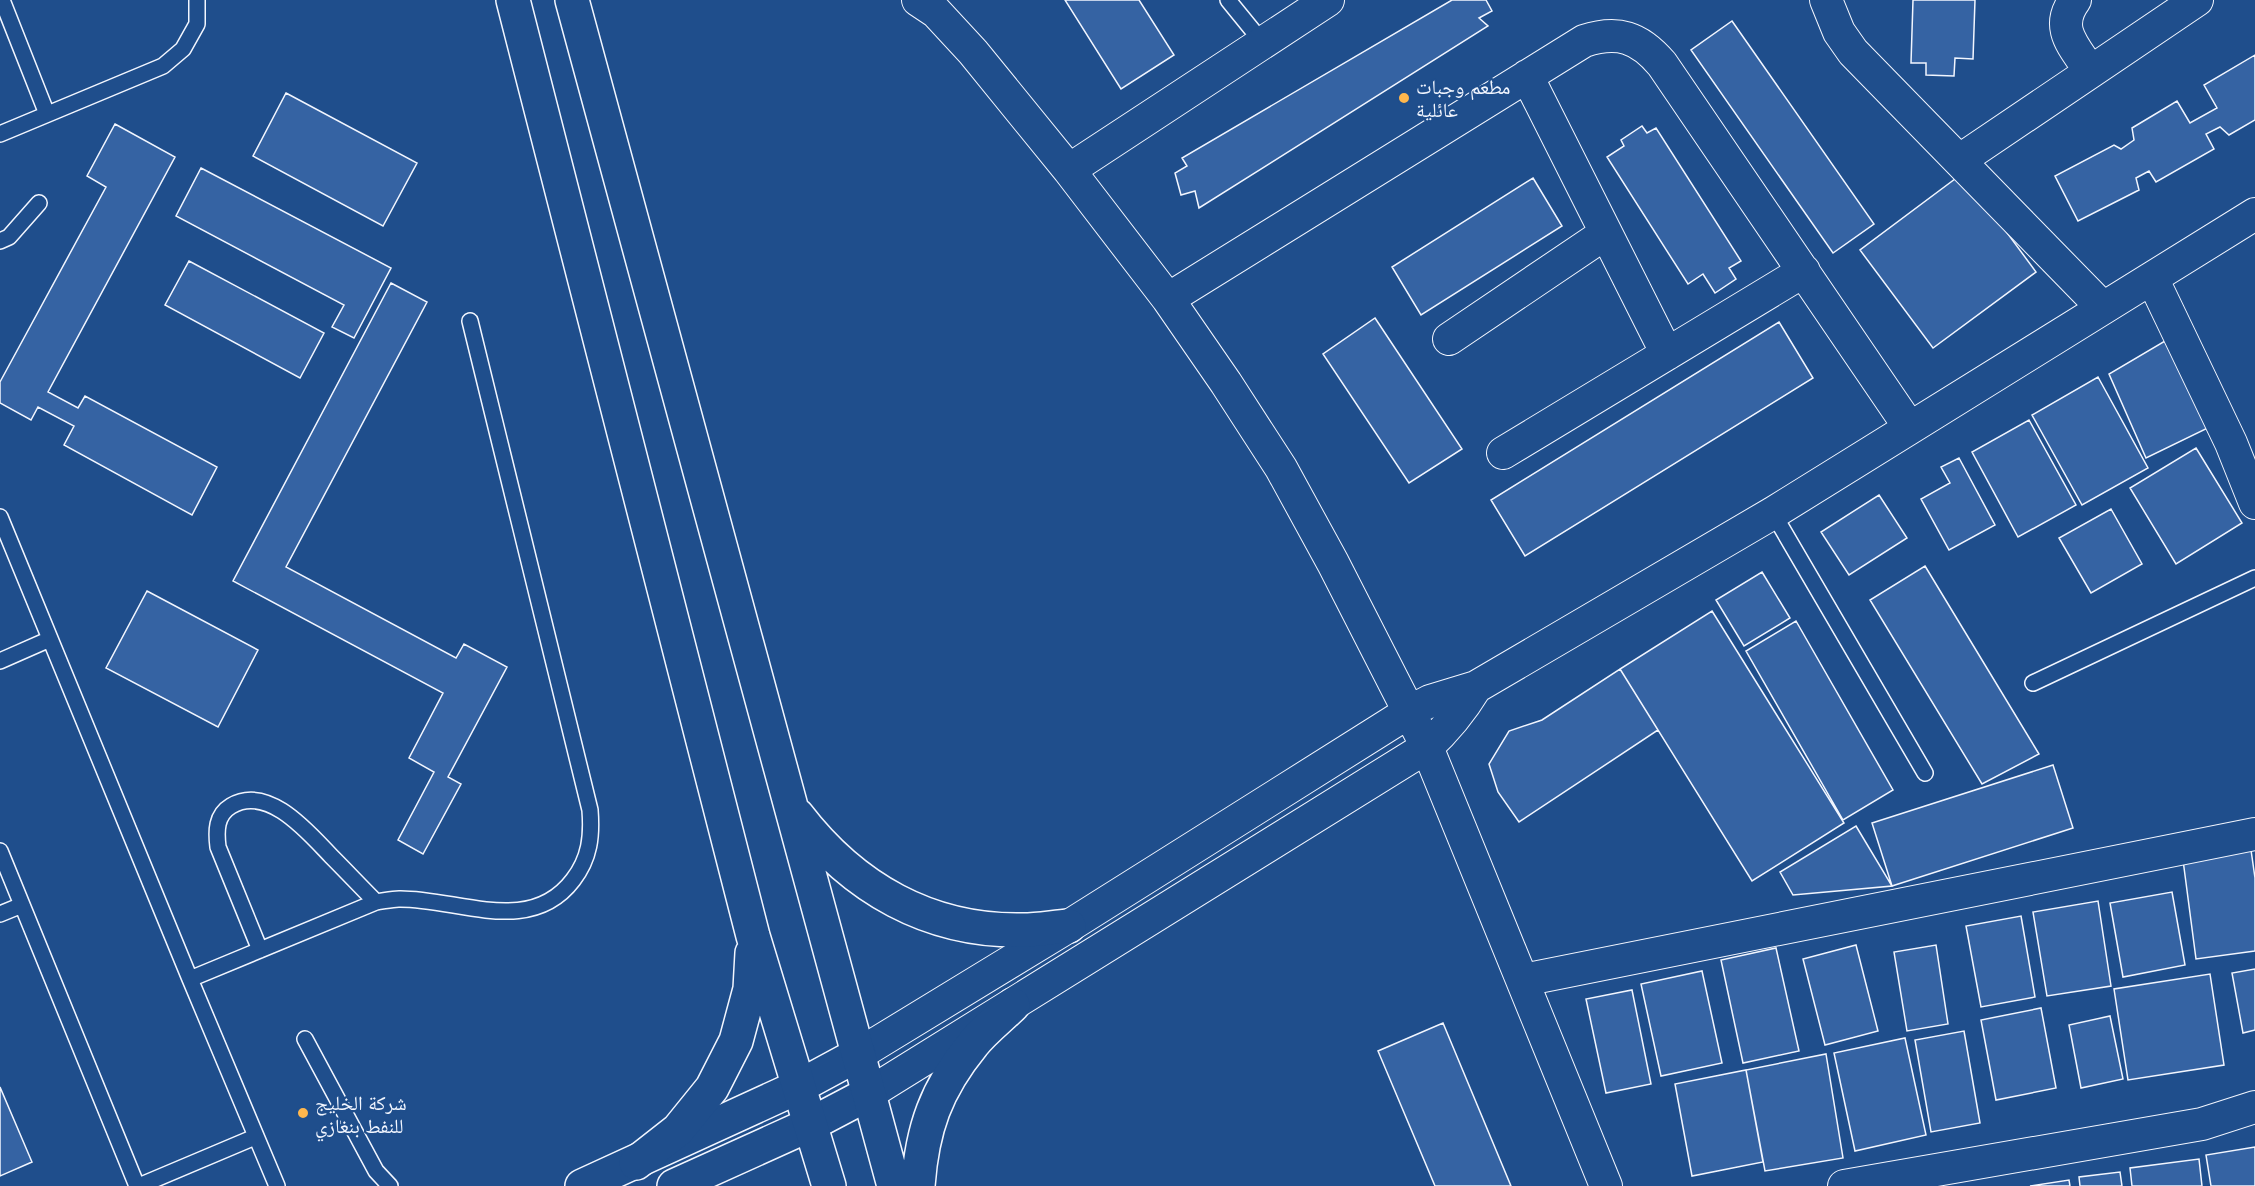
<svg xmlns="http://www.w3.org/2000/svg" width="2255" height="1186" font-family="Quicksand,'Noto Naskh Arabic',sans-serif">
	<rect width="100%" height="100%" fill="#1f4e8c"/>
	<path fill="#3563a3" stroke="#f2f6ff" stroke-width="1.5" d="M 1065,0 L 1139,0 L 1174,55 L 1121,89 Z
		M 1452,0 L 1486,0 L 1492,11 L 1479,18 L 1488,26 L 1199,208 L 1195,191 L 1181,195 L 1175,173 L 1187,166 L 1182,158 Z
		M 1913,0 L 1975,0 L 1973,59 L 1955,58 L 1954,76 L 1926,75 L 1926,63 L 1911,63 Z
		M 1732,21 L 1874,224 L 1833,253 L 1691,50 Z
		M 2255,55 L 2255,120 L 2229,135 L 2220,127 L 2206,134 L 2214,149 L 2156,182 L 2149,171 L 2136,178 L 2139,190 L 2078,221 L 2055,176 L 2114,145 L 2121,149 L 2134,140 L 2132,128 L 2177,101 L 2190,123 L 2217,108 L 2204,85 Z
		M 286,93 L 417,163 L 383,226 L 253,156 Z
		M 115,124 L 175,157 L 48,392 L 78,408 L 85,396 L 217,467 L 192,515 L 64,445 L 74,426 L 38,407 L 31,420 L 0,403 L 0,382 L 106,187 L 87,176 Z
		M 1642,126 L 1647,133 L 1656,128 L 1741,261 L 1729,268 L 1736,279 L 1715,293 L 1703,274 L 1688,284 L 1607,157 L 1624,146 L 1621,140 Z
		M 201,168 L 391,268 L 354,338 L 332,327 L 344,305 L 176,216 Z
		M 1963,173 L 2036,272 L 1933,348 L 1860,250 Z
		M 1533,178 L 1562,226 L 1421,315 L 1392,267 Z
		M 189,261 L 324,333 L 300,378 L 165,305 Z
		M 391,283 L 427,302 L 286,567 L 456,658 L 464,644 L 507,667 L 448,777 L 461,784 L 423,854 L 398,840 L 434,772 L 409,758 L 443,693 L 233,581 Z
		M 1375,318 L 1462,449 L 1409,483 L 1323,354 Z
		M 1779,322 L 1813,378 L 1525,556 L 1491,500 Z
		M 2170,338 L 2214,425 L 2146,458 L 2109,374 Z
		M 2098,377 L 2148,468 L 2082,505 L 2032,415 Z
		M 2029,420 L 2076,505 L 2018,537 L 1972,452 Z
		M 2196,448 L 2242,523 L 2176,564 L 2130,488 Z
		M 1959,458 L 1995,525 L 1949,550 L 1921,499 L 1950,483 L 1941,467 Z
		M 1879,495 L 1907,538 L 1849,575 L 1821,532 Z
		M 2111,509 L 2142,564 L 2091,593 L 2059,538 Z
		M 1925,566 L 2039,754 L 1982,784 L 1870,600 Z
		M 1762,572 L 1790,618 L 1744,646 L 1716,600 Z
		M 147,591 L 258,650 L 218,727 L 106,668 Z
		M 1712,611 L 1844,823 L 1752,881 L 1620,669 Z
		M 1796,621 L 1893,790 L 1843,820 L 1746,651 Z
		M 1620,669 L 1658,730 L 1519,822 L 1498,792 L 1489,764 L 1509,731 L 1542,720 Z
		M 2053,765 L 2073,828 L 1892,886 L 1872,823 Z
		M 1856,826 L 1892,886 L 1793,895 L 1780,872 Z
		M 2251,850 L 2255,878 L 2255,951 L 2196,959 L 2183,860 Z
		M 2172,892 L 2185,965 L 2123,977 L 2110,903 Z
		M 2098,901 L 2111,986 L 2047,996 L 2033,912 Z
		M 2021,916 L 2035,997 L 1981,1007 L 1966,926 Z
		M 1856,945 L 1878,1031 L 1825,1045 L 1803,959 Z
		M 1936,945 L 1948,1024 L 1907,1031 L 1894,952 Z
		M 1776,948 L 1799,1051 L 1743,1063 L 1721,960 Z
		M 2255,969 L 2255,1030 L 2243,1033 L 2232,973 Z
		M 1702,971 L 1722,1063 L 1661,1076 L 1641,984 Z
		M 2210,974 L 2224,1065 L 2128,1080 L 2114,989 Z
		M 1632,990 L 1651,1084 L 1606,1093 L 1586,999 Z
		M 2041,1008 L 2056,1088 L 1996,1100 L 1981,1020 Z
		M 2110,1016 L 2123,1079 L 2081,1088 L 2069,1025 Z
		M 1443,1023 L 1511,1186 L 1435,1186 L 1378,1051 Z
		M 1964,1031 L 1980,1123 L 1931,1132 L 1915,1040 Z
		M 1905,1038 L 1926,1135 L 1855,1151 L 1834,1053 Z
		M 1826,1054 L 1843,1158 L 1765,1171 L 1746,1070 Z
		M 1746,1070 L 1763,1162 L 1692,1176 L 1675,1084 Z
		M 0,1087 L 32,1162 L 0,1176 Z
		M 2255,1147 L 2255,1186 L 2211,1186 L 2206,1155 Z
		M 2199,1159 L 2202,1186 L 2132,1186 L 2130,1168 Z
		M 2120,1172 L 2122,1186 L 2080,1186 L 2079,1177 Z
		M 2069,1180 L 2070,1186 L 2030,1186 Z"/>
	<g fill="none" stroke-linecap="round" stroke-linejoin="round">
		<g stroke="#f2f6ff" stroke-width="18">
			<path id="service" d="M 2,0 L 47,114
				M 1228,0 L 1263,43
				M 0,134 L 163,66 L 183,49 L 197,24 L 197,0
				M 0,241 L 9,237 L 39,203
				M 1773,513 L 1925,773
				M 0,517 L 190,979 L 277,1186
				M 0,661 L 50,639
				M 2033,683 L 2255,578
				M 0,851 L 137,1186
				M 0,914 L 22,905
				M 260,950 L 218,847 C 216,831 216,815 231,806 C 268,784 308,832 331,856 C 346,871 361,887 376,902
				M 190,979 L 376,902 C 384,901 392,899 399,899 C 457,898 530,937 573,880 C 590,858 592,836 590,810 L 470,321
				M 305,1039 L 376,1171 L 390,1186
				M 139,1186 L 255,1137"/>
		</g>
		<g stroke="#f2f6ff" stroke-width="34">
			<path id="minor" d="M 918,0 L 936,12 L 973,52 L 1069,170 L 1168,299 L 1226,383 L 1281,468 L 1333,563 L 1427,747 L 1606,1186
				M 1826,0 L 1839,32 L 1853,52 L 2103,308
				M 2075,0 C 2054,28 2074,46 2090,71
				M 1527,76 L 1667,354
				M 1960,160 L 2197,0
				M 1069,170 L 1328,0
				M 2152,278 L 2231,443 L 2255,503
				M 1168,299 L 1584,41 C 1618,30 1639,37 1662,64 L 1910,428
				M 1449,339 L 1606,233
				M 1503,453 L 1804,271
				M 1523,980 L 2255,834
				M 859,1054 L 1069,926 L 1409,712 L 1430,701 L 1476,687 L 1773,513 L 2255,214
				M 868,1094 L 1427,747 C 1447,729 1462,710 1476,687
				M 1844,1186 L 2202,1124 L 2255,1107"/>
		</g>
		<g stroke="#f2f6ff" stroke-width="36">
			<path id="tertiary" d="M 582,1186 L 798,1087 L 859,1054
				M 674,1186 L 811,1124 L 868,1094"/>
		</g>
		<g stroke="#f2f6ff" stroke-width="36">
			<path id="secondary" d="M 513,0 L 753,936 L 829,1186
				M 572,0 L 894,1186
				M 797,815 C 853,888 929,932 1023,930 C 1038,930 1054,927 1069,926
				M 636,1163 L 678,1130 L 712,1088 L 736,1041 L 750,989 L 752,953
				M 918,1186 C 922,1129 936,1089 973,1044 C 984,1030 1000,1018 1013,1005"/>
		</g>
		<use href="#service" stroke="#1f4e8c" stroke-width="15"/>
		<use href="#minor" stroke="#1f4e8c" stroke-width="32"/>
		<use href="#tertiary" stroke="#1f4e8c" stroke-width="33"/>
		<use href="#secondary" stroke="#1f4e8c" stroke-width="33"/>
	</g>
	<g fill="#ffb74d" stroke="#1f4e8c" stroke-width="2">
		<circle cx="1404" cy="98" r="6"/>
		<circle cx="303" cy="1113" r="6"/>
	</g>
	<g text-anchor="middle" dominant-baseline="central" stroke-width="4.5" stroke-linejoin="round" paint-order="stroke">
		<g font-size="20" fill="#f2f6ff" stroke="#1f4e8c" text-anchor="start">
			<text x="1416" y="86">مطعم وجبات<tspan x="1416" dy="23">عائلية</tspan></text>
			<text x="315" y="1102">شركة الخليج<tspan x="315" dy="23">للنفط بنغازي</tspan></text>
		</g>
	</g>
</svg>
